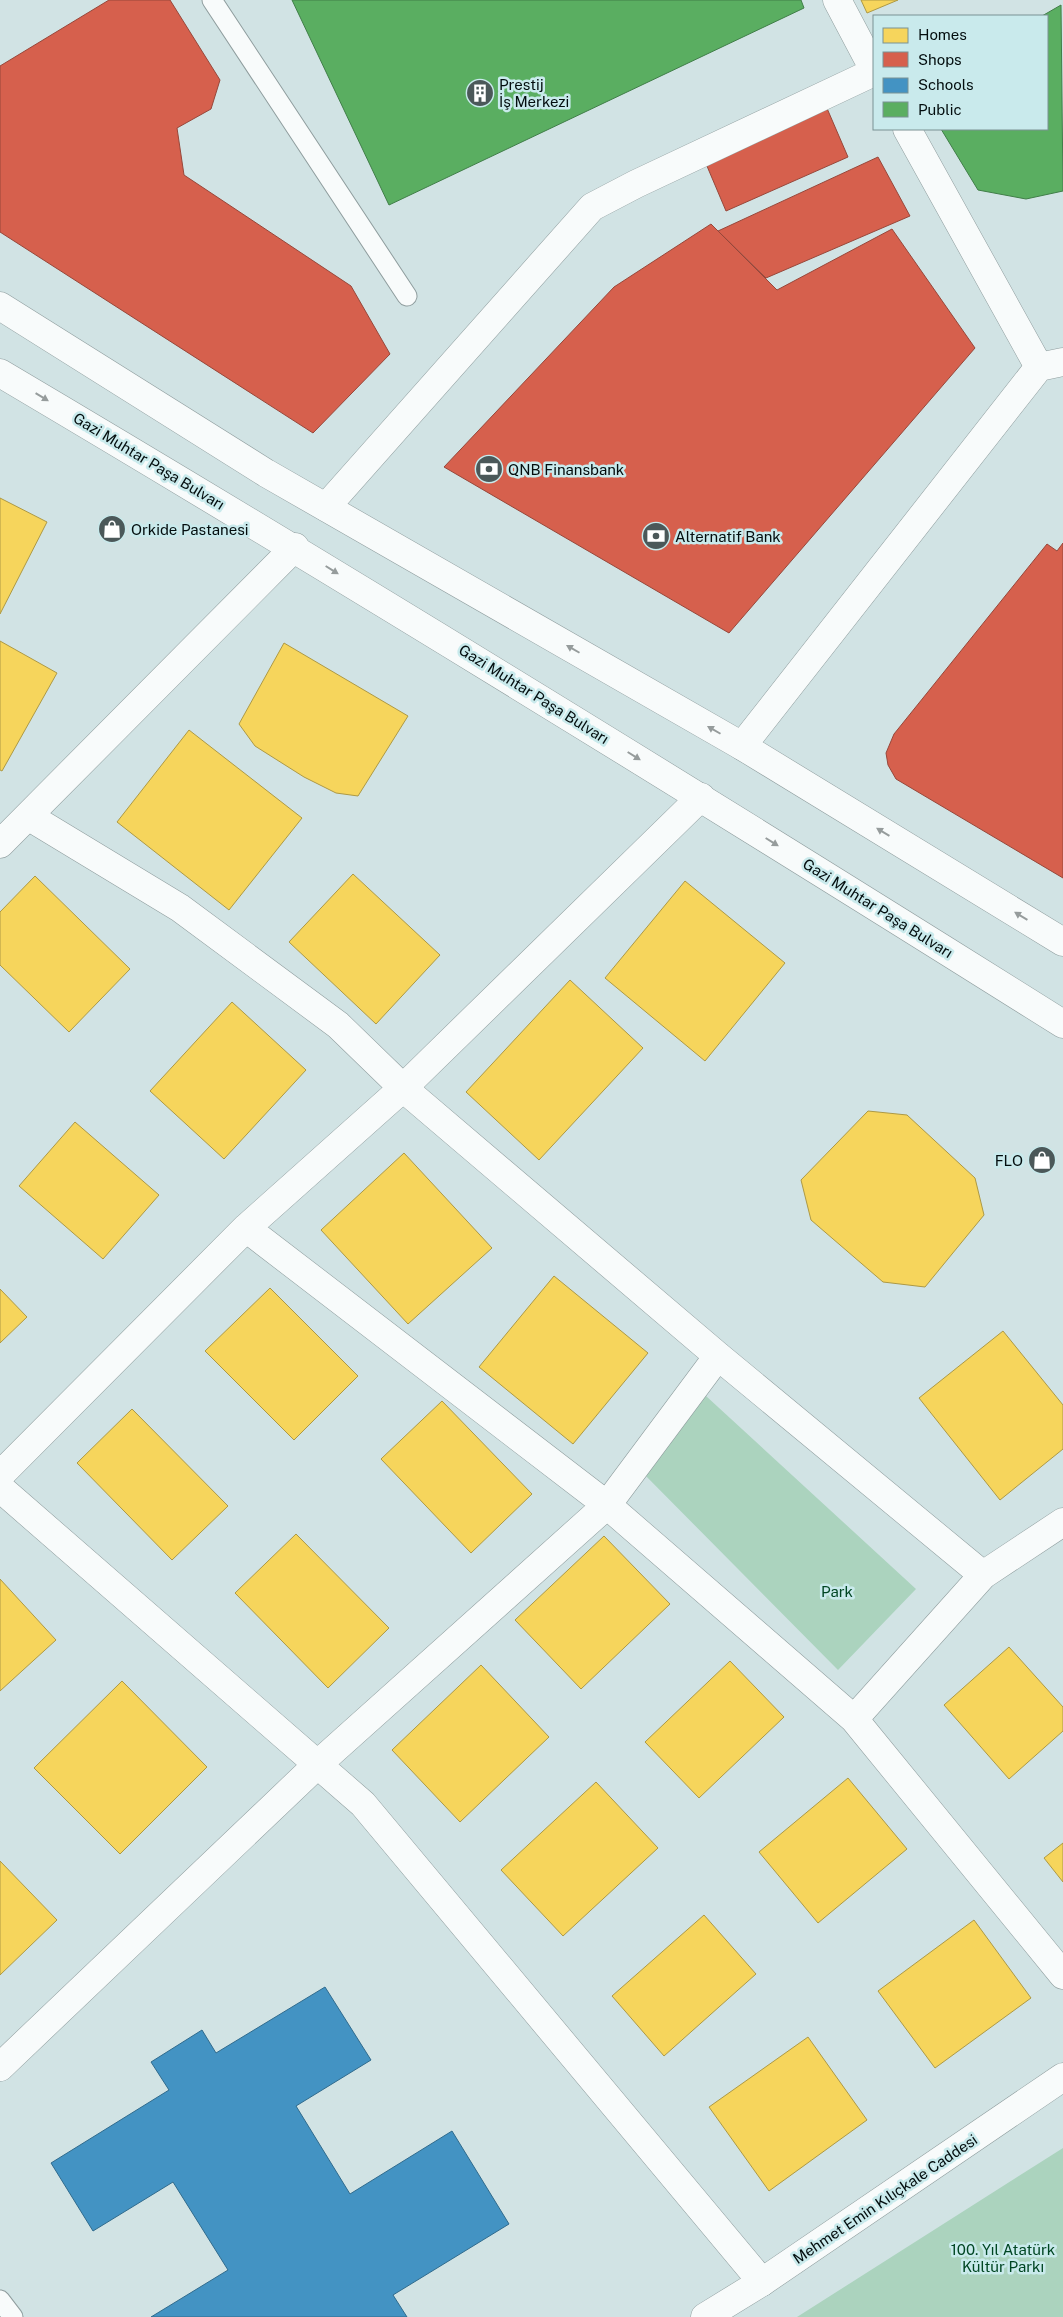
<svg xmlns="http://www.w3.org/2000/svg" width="1063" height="2317" font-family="'Public Sans',sans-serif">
	<rect width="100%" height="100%" fill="#d1e3e4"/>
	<path fill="#abd3be" d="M 706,1396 L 916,1589 L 838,1670 L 637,1467 Z
		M 1063,2148 L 1063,2317 L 797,2317 Z"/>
	<path fill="#f6d55c" stroke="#ad9945" d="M 861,0 L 898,0 L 867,13 Z
		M 0,498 L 47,522 L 0,614 Z
		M 0,641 L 57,673 L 2,771 L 0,770 Z
		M 284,643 L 408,716 L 358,796 L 336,793 L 304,777 L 255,746 L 239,724 Z
		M 189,730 L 302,818 L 229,910 L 117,822 Z
		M 353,874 L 440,955 L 376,1024 L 289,942 Z
		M 35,876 L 130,969 L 69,1032 L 0,965 L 0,912 Z
		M 685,881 L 785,963 L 705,1061 L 605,978 Z
		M 570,980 L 643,1048 L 539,1160 L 466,1092 Z
		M 232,1002 L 306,1070 L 224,1159 L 150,1091 Z
		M 868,1111 L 907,1115 L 975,1178 L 984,1215 L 925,1287 L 883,1282 L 811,1220 L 801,1180 Z
		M 75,1122 L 159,1195 L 103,1259 L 19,1186 Z
		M 404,1153 L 492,1248 L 408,1324 L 321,1230 Z
		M 554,1276 L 648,1353 L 573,1444 L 479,1367 Z
		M 270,1288 L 358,1376 L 294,1440 L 205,1351 Z
		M 0,1289 L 27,1317 L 0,1343 Z
		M 1003,1331 L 1063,1405 L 1063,1449 L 1000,1500 L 919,1398 Z
		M 442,1401 L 532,1494 L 471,1553 L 381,1459 Z
		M 132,1409 L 228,1506 L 172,1560 L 77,1463 Z
		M 296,1534 L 389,1628 L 328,1688 L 235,1593 Z
		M 604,1536 L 670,1604 L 581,1689 L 515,1620 Z
		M 0,1579 L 56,1640 L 0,1691 Z
		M 1009,1647 L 1063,1707 L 1063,1731 L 1009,1779 L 944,1705 Z
		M 730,1661 L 784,1717 L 699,1798 L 645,1742 Z
		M 481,1665 L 549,1737 L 460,1822 L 392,1750 Z
		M 122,1681 L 207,1767 L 120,1854 L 34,1768 Z
		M 848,1778 L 907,1849 L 818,1923 L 759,1852 Z
		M 596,1782 L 658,1848 L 563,1936 L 501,1870 Z
		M 1063,1843 L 1063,1882 L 1044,1858 Z
		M 0,1861 L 57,1920 L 0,1975 Z
		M 704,1915 L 756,1974 L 664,2056 L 612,1996 Z
		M 974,1920 L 1031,1998 L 935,2068 L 878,1991 Z
		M 808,2037 L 867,2120 L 769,2191 L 709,2107 Z"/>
	<path fill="#d6604d" stroke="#97473a" d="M 109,0 L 170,0 L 220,80 L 211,109 L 177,128 L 184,175 L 351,286 L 390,354 L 313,433 L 0,232 L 0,66 Z
		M 826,106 L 848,157 L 726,211 L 704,159 Z
		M 878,157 L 910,216 L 766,278 L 718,231 Z
		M 711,224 L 777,290 L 892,229 L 975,348 L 729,633 L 444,467 L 614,287 Z
		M 1063,543 L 1063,878 L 896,779 L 888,765 L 886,753 L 894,734 L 1047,544 L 1057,551 Z"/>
	<path fill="#4393c3" stroke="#306b8d" d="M 325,1987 L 371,2060 L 296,2106 L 350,2194 L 452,2131 L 509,2224 L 393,2295 L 407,2317 L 151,2317 L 228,2270 L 173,2182 L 93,2231 L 51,2163 L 169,2090 L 151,2062 L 202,2030 L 216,2053 Z"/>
	<path fill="#5aae61" stroke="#407e48" d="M 292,0 L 801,0 L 804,8 L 389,205 Z
		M 1061,5 L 1063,191 L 1026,199 L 978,190 L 941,129 L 1047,129 L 1047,16 L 1042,16 Z"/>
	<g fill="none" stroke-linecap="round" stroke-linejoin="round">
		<g stroke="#8f9d9e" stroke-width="21">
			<path id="service" d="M 212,0 L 407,296
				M 0,2300 L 13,2317"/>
		</g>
		<g stroke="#8f9d9e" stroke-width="29">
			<path id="minor" d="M 837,0 L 874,70
				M 907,129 L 1039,367
				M 326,507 L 592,207 L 636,184 L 874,72
				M 28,816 L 180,908 L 338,1025 L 403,1088 L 718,1356 L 983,1575
				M 0,844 L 295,547
				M 246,1228 L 607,1505 L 854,1719 L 1063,1975
				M 0,1475 L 246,1228 L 403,1088 L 701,797
				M 0,1488 L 363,1804 L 762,2282
				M 854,1719 L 983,1575 L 1063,1522
				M 0,2067 L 318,1764 L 607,1505 L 718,1356"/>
		</g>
		<g stroke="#8f9d9e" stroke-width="29">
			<path id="tertiary" d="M 742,746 L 1039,367 L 1063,362
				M 705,2317 L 762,2282 L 1063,2077"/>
		</g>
		<g stroke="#8f9d9e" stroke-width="29">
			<path id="secondary" d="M 0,306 L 266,473 L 742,746 L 1063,942
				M 0,373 C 358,585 711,803 1063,1024"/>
		</g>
		<use href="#service" stroke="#f8fbfb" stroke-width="19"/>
		<use href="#minor" stroke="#f8fbfb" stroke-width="28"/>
		<use href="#tertiary" stroke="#f8fbfb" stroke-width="28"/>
		<use href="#secondary" stroke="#f8fbfb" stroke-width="28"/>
	</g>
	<defs><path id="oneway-solid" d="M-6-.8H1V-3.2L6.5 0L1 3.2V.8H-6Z" transform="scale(1.25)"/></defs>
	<g fill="#969c9c">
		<use href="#oneway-solid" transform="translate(42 397) rotate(31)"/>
		<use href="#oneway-solid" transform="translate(332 570) rotate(32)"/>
		<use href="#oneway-solid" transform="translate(573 649) rotate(-150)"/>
		<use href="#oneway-solid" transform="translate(714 730) rotate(-150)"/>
		<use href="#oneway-solid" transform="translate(634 756) rotate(32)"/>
		<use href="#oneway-solid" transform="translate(883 832) rotate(-149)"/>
		<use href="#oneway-solid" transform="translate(772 842) rotate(32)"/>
		<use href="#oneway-solid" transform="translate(1021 916) rotate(-149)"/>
	</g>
	<defs>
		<g id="building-disc" transform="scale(1.4375)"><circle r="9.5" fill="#4b5859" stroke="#c9eaec"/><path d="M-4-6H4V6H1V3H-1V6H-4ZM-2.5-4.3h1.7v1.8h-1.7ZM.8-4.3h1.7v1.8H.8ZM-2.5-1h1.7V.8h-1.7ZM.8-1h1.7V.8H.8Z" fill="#fff"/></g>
		<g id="bank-disc" transform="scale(1.4375)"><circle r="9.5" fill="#4b5859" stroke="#c9eaec"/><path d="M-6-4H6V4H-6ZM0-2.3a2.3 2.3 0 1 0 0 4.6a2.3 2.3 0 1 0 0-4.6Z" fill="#fff"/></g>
		<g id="shop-disc" transform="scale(1.4375)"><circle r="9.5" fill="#4b5859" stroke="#c9eaec"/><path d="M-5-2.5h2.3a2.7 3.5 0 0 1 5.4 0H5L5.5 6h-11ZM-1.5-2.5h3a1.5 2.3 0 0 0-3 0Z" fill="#fff"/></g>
	</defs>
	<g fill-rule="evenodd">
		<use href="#building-disc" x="480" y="93"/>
		<use href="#bank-disc" x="489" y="469"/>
		<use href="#shop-disc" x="112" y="529"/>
		<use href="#bank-disc" x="656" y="536"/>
		<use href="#shop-disc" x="1042" y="1160"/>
	</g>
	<g text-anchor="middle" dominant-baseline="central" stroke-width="5" stroke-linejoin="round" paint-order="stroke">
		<g font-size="15" fill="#030d0e" stroke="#c9eaec" text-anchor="start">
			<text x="499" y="84">Prestij<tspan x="499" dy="17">İş Merkezi</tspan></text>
			<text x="508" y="469">QNB Finansbank</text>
			<text x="131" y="529">Orkide Pastanesi</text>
			<text x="675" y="536">Alternatif Bank</text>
			<text x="1023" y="1160" text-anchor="end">FLO</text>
		</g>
		<g font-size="15" fill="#030d0e" stroke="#c9eaec">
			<text transform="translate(149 461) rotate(31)">Gazi Muhtar Paşa Bulvarı</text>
			<text transform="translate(534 694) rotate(32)">Gazi Muhtar Paşa Bulvarı</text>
			<text transform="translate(878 908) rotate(32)">Gazi Muhtar Paşa Bulvarı</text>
			<text transform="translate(885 2199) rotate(-34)">Mehmet Emin Kılıçkale Caddesi</text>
		</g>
		<g font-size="15" fill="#004623" stroke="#c9eaec">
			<text x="837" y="1591">Park</text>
			<text x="1003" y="2249">100. Yıl Atatürk<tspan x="1003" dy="17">Kültür Parkı</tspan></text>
		</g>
	</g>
	<rect x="873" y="15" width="175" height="115" fill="#c9eaec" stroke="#7a9293"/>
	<rect x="883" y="28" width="25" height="15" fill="#f6d55c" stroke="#7a9293"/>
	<text x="918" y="40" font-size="15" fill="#030d0e">Homes</text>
	<rect x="883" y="52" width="25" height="15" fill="#d6604d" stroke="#7a9293"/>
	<text x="918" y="65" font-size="15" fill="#030d0e">Shops</text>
	<rect x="883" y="78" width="25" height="15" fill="#4393c3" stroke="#7a9293"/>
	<text x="918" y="90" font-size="15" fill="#030d0e">Schools</text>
	<rect x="883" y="102" width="25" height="15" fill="#5aae61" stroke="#7a9293"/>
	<text x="918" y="115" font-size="15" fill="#030d0e">Public</text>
</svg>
